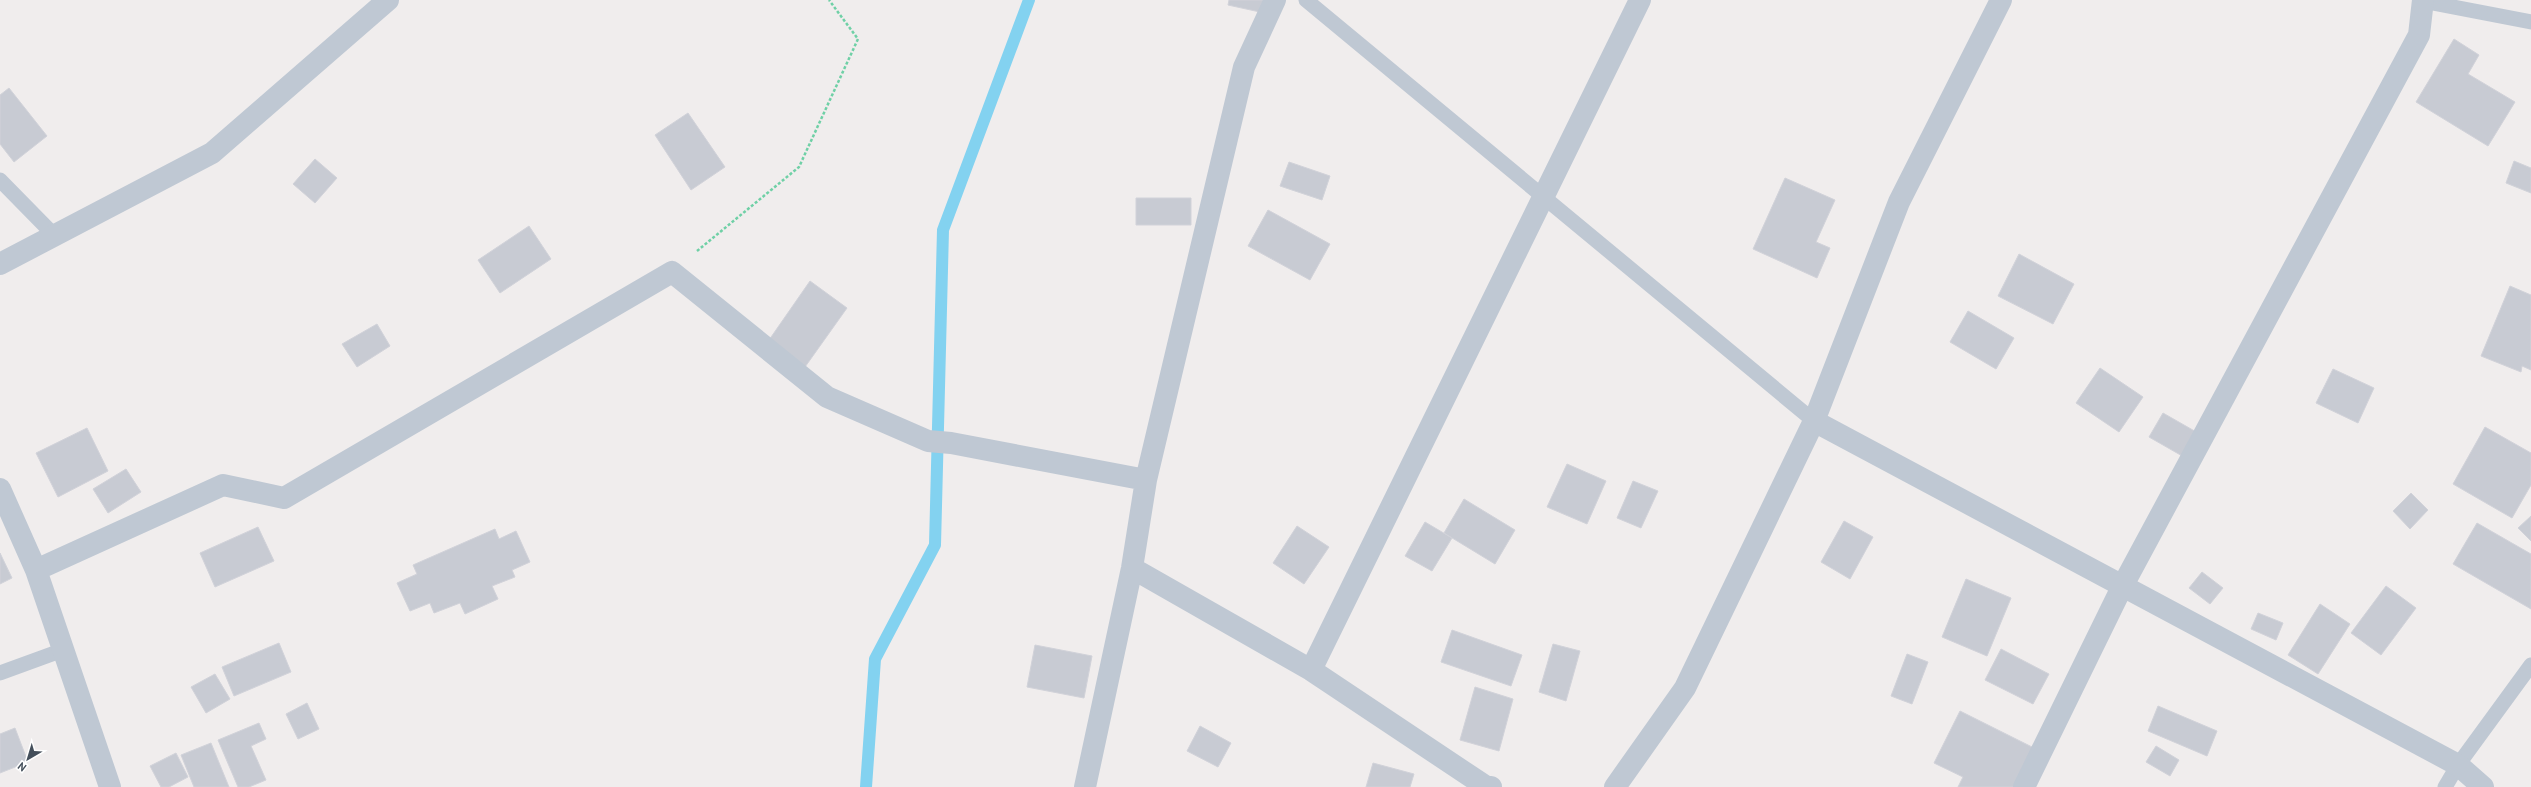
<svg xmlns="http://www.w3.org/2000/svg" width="2531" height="787" font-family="'PT Sans',sans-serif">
	<rect width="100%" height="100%" fill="#f0eded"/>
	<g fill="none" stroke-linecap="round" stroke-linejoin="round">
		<path stroke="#83d2f0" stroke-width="12" d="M 866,787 L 875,659 L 935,545 L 943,230 L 1029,0"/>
	</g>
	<path fill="#c8cbd3" stroke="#d1d2d9" d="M 1229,0 L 1273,0 L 1269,14 L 1228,5 Z
		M 2454,39 L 2479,55 L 2468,74 L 2515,102 L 2488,146 L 2416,102 Z
		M 9,88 L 47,136 L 14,162 L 0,144 L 0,95 Z
		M 688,113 L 725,167 L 691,190 L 655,135 Z
		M 315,159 L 337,178 L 315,203 L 293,184 Z
		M 2514,161 L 2531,168 L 2531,193 L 2506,183 Z
		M 1289,162 L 1330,176 L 1322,200 L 1280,186 Z
		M 1785,178 L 1835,200 L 1816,242 L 1830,248 L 1817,278 L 1753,249 Z
		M 1136,198 L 1191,198 L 1191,225 L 1136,225 Z
		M 1268,210 L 1330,244 L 1310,280 L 1248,246 Z
		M 529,226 L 551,259 L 500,293 L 478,260 Z
		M 2019,254 L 2074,284 L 2053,324 L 1998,296 Z
		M 810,281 L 847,308 L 805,367 L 769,340 Z
		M 2510,286 L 2531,295 L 2531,370 L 2522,366 L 2521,372 L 2481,356 Z
		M 1968,311 L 2014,338 L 1996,369 L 1950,342 Z
		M 377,324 L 390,346 L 357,367 L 342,344 Z
		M 2100,368 L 2143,397 L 2119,432 L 2076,403 Z
		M 2333,369 L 2374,388 L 2358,423 L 2316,403 Z
		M 2163,413 L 2198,433 L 2184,457 L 2149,437 Z
		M 2485,427 L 2531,453 L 2531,485 L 2512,518 L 2453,484 Z
		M 87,428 L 108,471 L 58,497 L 36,453 Z
		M 1567,464 L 1606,481 L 1587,524 L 1547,507 Z
		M 126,469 L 141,492 L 108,513 L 93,489 Z
		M 1633,481 L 1658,491 L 1641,528 L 1617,518 Z
		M 2411,493 L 2428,510 L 2410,529 L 2393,511 Z
		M 1464,499 L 1515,530 L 1495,564 L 1444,533 Z
		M 2531,516 L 2531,541 L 2518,528 Z
		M 1844,521 L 1873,537 L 1850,579 L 1821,562 Z
		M 1425,522 L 1452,538 L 1432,571 L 1405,556 Z
		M 2477,523 L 2531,554 L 2531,609 L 2453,564 Z
		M 1297,526 L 1329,547 L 1304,584 L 1273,563 Z
		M 258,527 L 274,561 L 215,587 L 200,553 Z
		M 495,529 L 499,539 L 516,531 L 530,562 L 512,570 L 515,577 L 492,586 L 498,599 L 465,614 L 460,603 L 434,613 L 430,603 L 410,611 L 397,583 L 417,574 L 413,565 Z
		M 0,553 L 12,578 L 0,584 Z
		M 2202,572 L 2223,588 L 2210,604 L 2189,588 Z
		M 1966,579 L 2011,598 L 1987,656 L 1942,637 Z
		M 2386,586 L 2416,608 L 2381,655 L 2351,633 Z
		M 2320,604 L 2350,624 L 2318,674 L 2288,655 Z
		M 2258,613 L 2283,623 L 2276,640 L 2251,629 Z
		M 1452,630 L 1522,655 L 1511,686 L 1441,662 Z
		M 279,643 L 291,672 L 234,696 L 222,667 Z
		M 1553,644 L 1580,651 L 1566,701 L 1539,692 Z
		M 1035,645 L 1092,656 L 1084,698 L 1027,687 Z
		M 2001,649 L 2049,674 L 2033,704 L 1985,680 Z
		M 1907,654 L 1928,662 L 1912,704 L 1891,696 Z
		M 215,674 L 230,699 L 206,713 L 191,687 Z
		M 1475,687 L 1513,699 L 1499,751 L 1460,740 Z
		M 307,703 L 319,729 L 298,739 L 286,714 Z
		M 2158,706 L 2217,731 L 2207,756 L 2148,731 Z
		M 1960,711 L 2042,752 L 2024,787 L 1958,787 L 1963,777 L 1934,763 Z
		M 259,723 L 266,739 L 251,746 L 266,780 L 249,787 L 238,787 L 218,740 Z
		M 1200,726 L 1231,743 L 1218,767 L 1187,751 Z
		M 15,728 L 28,762 L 0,773 L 0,734 Z
		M 211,743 L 229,787 L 194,787 L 181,755 Z
		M 2156,746 L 2179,760 L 2170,776 L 2146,762 Z
		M 176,753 L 188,777 L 169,787 L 161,787 L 150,766 Z
		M 1373,763 L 1414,774 L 1410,787 L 1366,787 Z"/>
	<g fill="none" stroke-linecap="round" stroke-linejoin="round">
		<path stroke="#6fd0a6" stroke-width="2.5" stroke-dasharray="3 2" stroke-linecap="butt" d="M 697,251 L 799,167 L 858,39 L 829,0"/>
		<path stroke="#bfc8d3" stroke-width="15" d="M 1306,0 L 1814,421
			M 2422,1 L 2531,22
			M 0,180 L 53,234
			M 0,673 L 63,650
			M 2445,787 L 2458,765 L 2531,665"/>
		<path stroke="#bfc8d3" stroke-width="22" d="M 0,264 L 212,153 L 388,0
			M 1814,421 L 2458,765 L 2483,787
			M 0,489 L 36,570 L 110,787
			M 1132,568 L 1311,670 L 1485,786 L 1491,787
			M 36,570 L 223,485 L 284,498 L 672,272 L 827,397 L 928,441 L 951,443 L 1146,480
			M 1311,670 L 1640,0
			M 1085,787 L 1132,568 L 1146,480 L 1244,67 L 1275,0
			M 1615,787 L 1685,688 L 1814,421 L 1899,202 L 2001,0
			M 2024,787 L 2122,587 L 2419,35 L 2423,0"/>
	</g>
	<g transform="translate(28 759) rotate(218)" stroke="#ffffff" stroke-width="3" paint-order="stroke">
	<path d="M0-3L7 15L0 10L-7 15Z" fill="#444f5b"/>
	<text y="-6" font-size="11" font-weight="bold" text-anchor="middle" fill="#444f5b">N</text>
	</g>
</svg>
